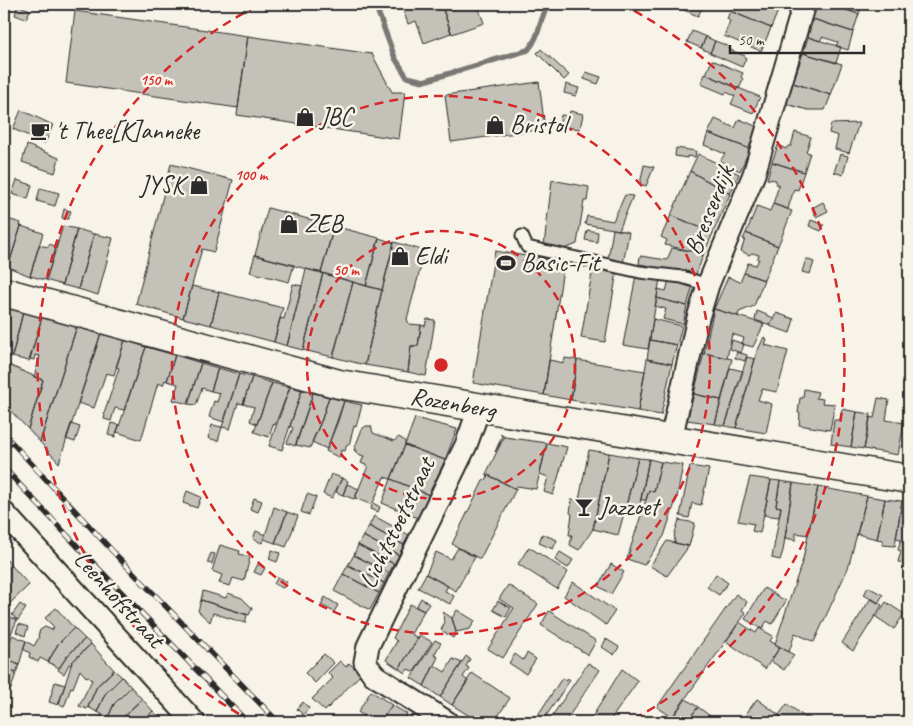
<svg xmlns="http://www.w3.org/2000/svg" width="913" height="726" font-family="Caveat,sans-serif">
	<rect width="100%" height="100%" fill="#f7f3e8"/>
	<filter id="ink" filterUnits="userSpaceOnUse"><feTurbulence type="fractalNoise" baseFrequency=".02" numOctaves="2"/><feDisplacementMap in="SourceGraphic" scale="10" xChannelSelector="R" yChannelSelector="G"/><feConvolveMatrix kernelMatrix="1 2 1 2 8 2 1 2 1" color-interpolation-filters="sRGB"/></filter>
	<g filter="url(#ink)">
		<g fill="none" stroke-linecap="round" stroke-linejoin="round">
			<path stroke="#7a7874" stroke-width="5.5" d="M 375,4 L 395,58 L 407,77 L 424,81 L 528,50 C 541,35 538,21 549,4"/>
		</g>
		<path fill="#c4c1b9" stroke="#2b2b2b" d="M 401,4 L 441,4 L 451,33 L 424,43 L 416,21 L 408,24 Z
			M 441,4 L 477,4 L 484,23 L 452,34 Z
			M 669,4 L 704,4 L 698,16 Z
			M 727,4 L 759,4 L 778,11 L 771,28 L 730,11 L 732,6 Z
			M 818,4 L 827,4 L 859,14 L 853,32 L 813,19 Z
			M 827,4 L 862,4 L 859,14 Z
			M 18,5 L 30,10 L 26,19 L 15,15 Z
			M 75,11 L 248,36 L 238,108 L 66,83 Z
			M 730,11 L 771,28 L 761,51 L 724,36 L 730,21 L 727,19 Z
			M 813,19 L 853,32 L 848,50 L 836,46 L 838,42 L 822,37 L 820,41 L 808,37 Z
			M 692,31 L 706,37 L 701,48 L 687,42 Z
			M 248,36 L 372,54 L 392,92 L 405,92 L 399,139 L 237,115 Z
			M 706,37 L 715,41 L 710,53 L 701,48 Z
			M 808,37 L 841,47 L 836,63 L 803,53 Z
			M 715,41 L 728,46 L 728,49 L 745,56 L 746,58 L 742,67 L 710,53 Z
			M 541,49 L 569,75 L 564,80 L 537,53 Z
			M 803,53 L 842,64 L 831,95 L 793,83 Z
			M 712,60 L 743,73 L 741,77 L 743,79 L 739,89 L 706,74 Z
			M 586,72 L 601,77 L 598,84 L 584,79 Z
			M 705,74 L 760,97 L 753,113 L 731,104 L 735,96 L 726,92 L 725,94 L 701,84 Z
			M 539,82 L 545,129 L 451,142 L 445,95 Z
			M 793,83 L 831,95 L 825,110 L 808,110 L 786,104 Z
			M 566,84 L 579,88 L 576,96 L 564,93 Z
			M 21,110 L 53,125 L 45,143 L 13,129 Z
			M 570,111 L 583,114 L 580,129 L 559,126 L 561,115 L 569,116 Z
			M 715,119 L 735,128 L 739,119 L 758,127 L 750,149 L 708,133 Z
			M 859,123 L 849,153 L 835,149 L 838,136 L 829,133 L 831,124 Z
			M 795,132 L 811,137 L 806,152 L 810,153 L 804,172 L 772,162 L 778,145 L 786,149 L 788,146 L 791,146 Z
			M 708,133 L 750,149 L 740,171 L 720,161 L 725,154 L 704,145 Z
			M 27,145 L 59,158 L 55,173 L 22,162 Z
			M 676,148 L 696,151 L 695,157 L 687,156 L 687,158 L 675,156 Z
			M 698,154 L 739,174 L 730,194 L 690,171 Z
			M 840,154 L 848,156 L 843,175 L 834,172 Z
			M 772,162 L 804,172 L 798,190 L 794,189 L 788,209 L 773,204 L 779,185 L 776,184 L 776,180 L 767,179 Z
			M 171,164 L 233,180 L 214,252 L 202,249 L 183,318 L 136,304 Z
			M 644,165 L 654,167 L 646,186 L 640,184 Z
			M 690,171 L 730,194 L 713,233 L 671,215 Z
			M 17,180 L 32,185 L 28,199 L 12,194 Z
			M 552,180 L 589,187 L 587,201 L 584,201 L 577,244 L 564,249 L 544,245 Z
			M 40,188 L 59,193 L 55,206 L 37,201 Z
			M 625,195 L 633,196 L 619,230 L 585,224 L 587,216 L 613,221 Z
			M 4,196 L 11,198 L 4,220 Z
			M 823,202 L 828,211 L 816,217 L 812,208 Z
			M 773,204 L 792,211 L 778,246 L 746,233 L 757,206 L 770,211 Z
			M 268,208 L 334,226 L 321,273 L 255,255 Z
			M 64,209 L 71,211 L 68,219 L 62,218 Z
			M 671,215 L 713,233 L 703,256 L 691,251 L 665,245 L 667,240 L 661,237 Z
			M 4,218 L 21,223 L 20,226 L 21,226 L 8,267 L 4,266 Z
			M 811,220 L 824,225 L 821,231 L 809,226 Z
			M 21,226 L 43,233 L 30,276 L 8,267 Z
			M 63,226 L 77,229 L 62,285 L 46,280 Z
			M 334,226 L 379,238 L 366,286 L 321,273 Z
			M 77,229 L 94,234 L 78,289 L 62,285 Z
			M 613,229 L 629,232 L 623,264 L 608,260 Z
			M 587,230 L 598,232 L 597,242 L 585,240 Z
			M 746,233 L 778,246 L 764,280 L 744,273 L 748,263 L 756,265 L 759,259 L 757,259 L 759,255 L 752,253 L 749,255 L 741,251 L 745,239 L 743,239 Z
			M 94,234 L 113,238 L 98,295 L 78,289 Z
			M 379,238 L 394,243 L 382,290 L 366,286 Z
			M 56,241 L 58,242 L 46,280 L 30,276 L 39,245 L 48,247 L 49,244 L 55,246 Z
			M 394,242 L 425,251 L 407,319 L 409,324 L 421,325 L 418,346 L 411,346 L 408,372 L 365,365 L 382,290 Z
			M 672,248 L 691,251 L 703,256 L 695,277 L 676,270 L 675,272 L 651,268 L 651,266 L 639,264 L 640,256 L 667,260 Z
			M 495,251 L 564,262 L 544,395 L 473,383 Z
			M 255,255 L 294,265 L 289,282 L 250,272 Z
			M 806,259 L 814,262 L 810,274 L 802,272 Z
			M 593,267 L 617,271 L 605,342 L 581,338 Z
			M 306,269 L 323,273 L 303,350 L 287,346 Z
			M 323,273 L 353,282 L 333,357 L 303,350 Z
			M 744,273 L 764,280 L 754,306 L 739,312 L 738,316 L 714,309 L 728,277 L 740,282 Z
			M 636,275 L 660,279 L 648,349 L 623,345 Z
			M 669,280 L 693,285 L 687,306 L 657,298 L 658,289 L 666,291 Z
			M 353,282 L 382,290 L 365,365 L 333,357 Z
			M 293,284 L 302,286 L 287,346 L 274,342 L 280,318 L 284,319 Z
			M 192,286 L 219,292 L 211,325 L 183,318 Z
			M 219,292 L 283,308 L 274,342 L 211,325 Z
			M 657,298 L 687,306 L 683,324 L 663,319 L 666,309 L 655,306 Z
			M 4,307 L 9,308 L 4,328 Z
			M 9,308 L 23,312 L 12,357 L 4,354 L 4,328 Z
			M 714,309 L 764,324 L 753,347 L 742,344 L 744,338 L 732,334 L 727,358 L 704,353 Z
			M 757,311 L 774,318 L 770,325 L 755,320 Z
			M 23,312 L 42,317 L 29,361 L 12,357 Z
			M 776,313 L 794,319 L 790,333 L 770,326 Z
			M 42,317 L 77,326 L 40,442 L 28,429 L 43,380 L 34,377 L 40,356 L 35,355 L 34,360 L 30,359 Z
			M 427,319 L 435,320 L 426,376 L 408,372 L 411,346 L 418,346 L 421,325 L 425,326 Z
			M 653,319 L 682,326 L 677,345 L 650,340 Z
			M 77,326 L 101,333 L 59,463 L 40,442 Z
			M 101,333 L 125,340 L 114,375 L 106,373 L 94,408 L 78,403 Z
			M 764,337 L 767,339 L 765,345 L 788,351 L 777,392 L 762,389 L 758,400 L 772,404 L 766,433 L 736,428 L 757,352 Z
			M 125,340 L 146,347 L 124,410 L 115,408 L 111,421 L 104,419 L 105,415 L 104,414 L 119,368 L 116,367 Z
			M 650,340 L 677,345 L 672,364 L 647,359 Z
			M 732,340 L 744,344 L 741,353 L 730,349 Z
			M 146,347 L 175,355 L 167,381 L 165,380 L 163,385 L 158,383 L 141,440 L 117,432 Z
			M 737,352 L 747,355 L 745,361 L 735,358 Z
			M 704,353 L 732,359 L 721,400 L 694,394 Z
			M 175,355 L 201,363 L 188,404 L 173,400 L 178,384 L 167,381 Z
			M 747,357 L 755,359 L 736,428 L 725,426 Z
			M 565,358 L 577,360 L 571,400 L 544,395 L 549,360 L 564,363 Z
			M 647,359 L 672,364 L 661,415 L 638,411 Z
			M 577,360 L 645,371 L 638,411 L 571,400 Z
			M 4,363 L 43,380 L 28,429 L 4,404 Z
			M 201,363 L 218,368 L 211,391 L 202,388 L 196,405 L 188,404 Z
			M 218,368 L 239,374 L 224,422 L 209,417 L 214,401 L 217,402 L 220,393 L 211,391 Z
			M 730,368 L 743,371 L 725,426 L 715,424 Z
			M 239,374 L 252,377 L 243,404 L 238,403 L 230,429 L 222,427 Z
			M 252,377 L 272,383 L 257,424 L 250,421 L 254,407 L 243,404 Z
			M 272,383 L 290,387 L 275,425 L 273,424 L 269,437 L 254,432 Z
			M 290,387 L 302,390 L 282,450 L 269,446 Z
			M 804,389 L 818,392 L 816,398 L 823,399 L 822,403 L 835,404 L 830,430 L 799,425 L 800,413 L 798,413 L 800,398 L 803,398 Z
			M 302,390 L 313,393 L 295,446 L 287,443 L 293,428 L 290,426 Z
			M 313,393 L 329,397 L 322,419 L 310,448 L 296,445 Z
			M 694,394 L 721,400 L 715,424 L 687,420 Z
			M 329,397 L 344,401 L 327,449 L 312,442 L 322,419 Z
			M 878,398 L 889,400 L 886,420 L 904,423 L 898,455 L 864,449 L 870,417 L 874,418 Z
			M 344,401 L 362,405 L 356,427 L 354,426 L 349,445 L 347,444 L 345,451 L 341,450 L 340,458 L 326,451 L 338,421 Z
			M 842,409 L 857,412 L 851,447 L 831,444 L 834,420 L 840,420 Z
			M 857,412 L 871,414 L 864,449 L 851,447 Z
			M 415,418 L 457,429 L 445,460 L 405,445 Z
			M 111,423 L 119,425 L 115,437 L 108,435 Z
			M 71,424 L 80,427 L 75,442 L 66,439 Z
			M 212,425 L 222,427 L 218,441 L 208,438 Z
			M 366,426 L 371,426 L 373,433 L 394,441 L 399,437 L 405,441 L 405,445 L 391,479 L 384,477 L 373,503 L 380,507 L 378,512 L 371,509 L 372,505 L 355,498 L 368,466 L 361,463 L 364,456 L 358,454 L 356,449 L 357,453 L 354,450 L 362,429 Z
			M 500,434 L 505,437 L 547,443 L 536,489 L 517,486 L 516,489 L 486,474 L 504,437 L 495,452 L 502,436 Z
			M 547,443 L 567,447 L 553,495 L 544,492 L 548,477 L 540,474 Z
			M 405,445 L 445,460 L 429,495 L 391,479 Z
			M 589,450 L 609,453 L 593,529 L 579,550 L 570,545 L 572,535 L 569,535 L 572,514 L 570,513 L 572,499 L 579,500 Z
			M 609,453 L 638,458 L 626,506 L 618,535 L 593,529 Z
			M 638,458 L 649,459 L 639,508 L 626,506 Z
			M 649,459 L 661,462 L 654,492 L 649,490 L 646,500 L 641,500 Z
			M 661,462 L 683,465 L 677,497 L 664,536 L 644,565 L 627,559 L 649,490 L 654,492 Z
			M 690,466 L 709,469 L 701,505 L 692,503 L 689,518 L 680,516 Z
			M 331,474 L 342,478 L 332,498 L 323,494 Z
			M 488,475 L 516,489 L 480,559 L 452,544 L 484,479 L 486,481 Z
			M 750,477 L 771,480 L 760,533 L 752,531 L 754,524 L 738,521 Z
			M 342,478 L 348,481 L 343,495 L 336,492 Z
			M 391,479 L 429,495 L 418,518 L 382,503 Z
			M 771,480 L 780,481 L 776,506 L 781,507 L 779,517 L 764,515 Z
			M 780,481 L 793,483 L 783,551 L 780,560 L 772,558 L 781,507 L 776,506 Z
			M 793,483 L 818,487 L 808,535 L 796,533 L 796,540 L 785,538 Z
			M 347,484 L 359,489 L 354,499 L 343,495 Z
			M 818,487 L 867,496 L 848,568 L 814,642 L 795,633 L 789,652 L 775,644 L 803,559 Z
			M 187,491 L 201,497 L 197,508 L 183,503 Z
			M 307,494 L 316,497 L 309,515 L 301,512 Z
			M 867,496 L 885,499 L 877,539 L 857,534 Z
			M 254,498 L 262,501 L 258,512 L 250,509 Z
			M 885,499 L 902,501 L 895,546 L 882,545 L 883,540 L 877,539 Z
			M 902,501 L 909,503 L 909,540 L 904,563 L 898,562 L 901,551 L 898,550 L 901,539 L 896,538 Z
			M 274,507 L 287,512 L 275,543 L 264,539 Z
			M 287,512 L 298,516 L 286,547 L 275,543 Z
			M 374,516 L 409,535 L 404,545 L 369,526 Z
			M 679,520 L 695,523 L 689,546 L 674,543 L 675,537 L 674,536 Z
			M 369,526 L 404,545 L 399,555 L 363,536 Z
			M 256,531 L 265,535 L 262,543 L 253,539 Z
			M 542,534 L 557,540 L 553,549 L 539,543 Z
			M 363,536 L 399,555 L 394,564 L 358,545 Z
			M 909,540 L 909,568 L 903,566 Z
			M 667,541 L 689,546 L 667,576 L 650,566 Z
			M 220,545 L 240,551 L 239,554 L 250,557 L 244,581 L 233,578 L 230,586 L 219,583 L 222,575 L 212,571 Z
			M 358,545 L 394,564 L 389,573 L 354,555 Z
			M 529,547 L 568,572 L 557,589 L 518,564 Z
			M 458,548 L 475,557 L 456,591 L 426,574 L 436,552 L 451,559 Z
			M 272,550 L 280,553 L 277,562 L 269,559 Z
			M 560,552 L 573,560 L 568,568 L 555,560 Z
			M 211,553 L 215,554 L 212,564 L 207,563 Z
			M 354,555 L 389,573 L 384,583 L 348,565 Z
			M 4,557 L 29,585 L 4,609 Z
			M 258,564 L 265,568 L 261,575 L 254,572 Z
			M 611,564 L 624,572 L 611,594 L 598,586 Z
			M 348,565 L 384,583 L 379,593 L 343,574 Z
			M 343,574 L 379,593 L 370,610 L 334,591 Z
			M 426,574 L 448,586 L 445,591 L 454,596 L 450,604 L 418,588 Z
			M 716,574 L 728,583 L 719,595 L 707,587 Z
			M 278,577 L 287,582 L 283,588 L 274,584 Z
			M 573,582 L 615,611 L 606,625 L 564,596 Z
			M 508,585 L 538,604 L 503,658 L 488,649 L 514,608 L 499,599 Z
			M 868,587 L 883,595 L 878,603 L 864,595 Z
			M 764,588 L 786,601 L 772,624 L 767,621 L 762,629 L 745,619 Z
			M 203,591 L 226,598 L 228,593 L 242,598 L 252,608 L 249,615 L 201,600 Z
			M 736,594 L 747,602 L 742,610 L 746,613 L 672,717 L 657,707 Z
			M 325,597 L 338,605 L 334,612 L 321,605 Z
			M 421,598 L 429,604 L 424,611 L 416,607 Z
			M 871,598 L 882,605 L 853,651 L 842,643 Z
			M 201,600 L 247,615 L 245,623 L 213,613 L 210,622 L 198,611 Z
			M 498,601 L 511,608 L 506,617 L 493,610 Z
			M 886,602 L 904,614 L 894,629 L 876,617 Z
			M 20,604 L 26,608 L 18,620 L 12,615 Z
			M 410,604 L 424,611 L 411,634 L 418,638 L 399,669 L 386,660 L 397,641 L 393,638 Z
			M 56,608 L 74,628 L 58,644 L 48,662 L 40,658 L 38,662 L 31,658 L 29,657 L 30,653 L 23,649 L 26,641 L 34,646 L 39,637 L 38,636 L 40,630 L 45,627 L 52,630 L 54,627 L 45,618 Z
			M 457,610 L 475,621 L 470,629 L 456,632 L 452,618 Z
			M 549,611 L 596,641 L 588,655 L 541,625 Z
			M 443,612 L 452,618 L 456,632 L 453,638 L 441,630 L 444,624 Z
			M 5,615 L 17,620 L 11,634 L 4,630 Z
			M 739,622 L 756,633 L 759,628 L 773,636 L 770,641 L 780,647 L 765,669 L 726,641 Z
			M 19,624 L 28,627 L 25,636 L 16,632 Z
			M 74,628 L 85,639 L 68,655 L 59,668 L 48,662 L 58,644 Z
			M 12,635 L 26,641 L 19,665 L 5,658 Z
			M 420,635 L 432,642 L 414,672 L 408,669 L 405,673 L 399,669 Z
			M 85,639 L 91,644 L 72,662 L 71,665 L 69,664 L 64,674 L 58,670 L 68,655 Z
			M 606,639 L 619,647 L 614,655 L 602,647 Z
			M 435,640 L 441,643 L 434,655 L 438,657 L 424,686 L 411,678 Z
			M 91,644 L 114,670 L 97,686 L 87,709 L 79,706 L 92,680 L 88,676 L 86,677 L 80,670 L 73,688 L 71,687 L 66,702 L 64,706 L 59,704 L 72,662 Z
			M 780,647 L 794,655 L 784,670 L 771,661 Z
			M 527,653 L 536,659 L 526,674 L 509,663 L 515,654 L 523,660 Z
			M 324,654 L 334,663 L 315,683 L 305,673 Z
			M 466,656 L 470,659 L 466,666 L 469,668 L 463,677 L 468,681 L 452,705 L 440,697 Z
			M 5,658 L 19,665 L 16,673 L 4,668 Z
			M 453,659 L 462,663 L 440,697 L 424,686 L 434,665 L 445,672 Z
			M 340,661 L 346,667 L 349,663 L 361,674 L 325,711 L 312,699 L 333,678 L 328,673 Z
			M 588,663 L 600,670 L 565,722 L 548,722 Z
			M 6,669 L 16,673 L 11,689 L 4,686 L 4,675 Z
			M 622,669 L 638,681 L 609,722 L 589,722 Z
			M 114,670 L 122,677 L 105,694 L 97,712 L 88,707 L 97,686 Z
			M 472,673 L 510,698 L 494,722 L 479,722 L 452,705 Z
			M 122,677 L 131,687 L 114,704 L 106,722 L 99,721 L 102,714 L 97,712 L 105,694 Z
			M 562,678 L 566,681 L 568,678 L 570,680 L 542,722 L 536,718 Z
			M 55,682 L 65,685 L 58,705 L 49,702 Z
			M 131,687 L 142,699 L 126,714 L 122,722 L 106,722 L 114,704 Z
			M 371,691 L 392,705 L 380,722 L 360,722 L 364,716 L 358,712 Z
			M 142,699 L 153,711 L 142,722 L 122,722 L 126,714 Z
			M 686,699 L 698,707 L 687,722 L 675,714 Z
			M 757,699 L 779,715 L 784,722 L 749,722 L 743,718 Z
			M 303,702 L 309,708 L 303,715 L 297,709 Z
			M 787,704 L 806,718 L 807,716 L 816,722 L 784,722 L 779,715 Z
			M 392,705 L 407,714 L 402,722 L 380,722 Z
			M 698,707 L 718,722 L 687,722 Z
			M 153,711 L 164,722 L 142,722 Z"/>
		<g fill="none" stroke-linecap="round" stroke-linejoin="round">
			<g stroke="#2b2b2b" stroke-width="15">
				<path id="lane" d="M 522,236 L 527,247 L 640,272 L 682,277 L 708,285"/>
			</g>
			<g stroke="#2b2b2b" stroke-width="25">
				<path id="street" d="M 671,439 L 698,318 L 708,285 L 754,174 L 804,4
					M 4,513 L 194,722
					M 447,722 L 374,675 L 365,662 L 368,646 L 466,445 L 479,409"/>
			</g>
			<g stroke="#2b2b2b" stroke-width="31">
				<path id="secondary" d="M 4,292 L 339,384 L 909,479"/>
			</g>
			<use href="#lane" stroke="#f7f3e8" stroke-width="11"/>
			<use href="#street" stroke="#f7f3e8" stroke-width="21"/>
			<use href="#secondary" stroke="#f7f3e8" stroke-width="28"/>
			<g stroke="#2b2b2b" stroke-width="5.5">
				<path id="rail" d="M 4,434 L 118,557 L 278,722
					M 4,468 L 96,566 L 247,722"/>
			</g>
			<use href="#rail" stroke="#f7f3e8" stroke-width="4" stroke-dasharray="11" stroke-linecap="butt"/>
		</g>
	</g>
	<g fill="none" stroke="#d62828" stroke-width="2.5" stroke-dasharray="9 6">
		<circle cx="441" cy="365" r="134"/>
		<circle cx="441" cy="365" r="269"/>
		<path d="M252 721A403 403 0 0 1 261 4M621 4A403 403 0 0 1 630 721"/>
	</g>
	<defs>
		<g id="shop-bare" transform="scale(1.5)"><path d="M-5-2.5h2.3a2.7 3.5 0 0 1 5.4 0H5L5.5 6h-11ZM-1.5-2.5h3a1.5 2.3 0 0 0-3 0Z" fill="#2b2b2b" stroke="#f7f3e8" stroke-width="2.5" paint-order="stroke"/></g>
		<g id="cafe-bare" transform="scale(1.5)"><path d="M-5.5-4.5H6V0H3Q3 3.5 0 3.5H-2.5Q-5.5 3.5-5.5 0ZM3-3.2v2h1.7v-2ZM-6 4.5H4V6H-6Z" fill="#2b2b2b" stroke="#f7f3e8" stroke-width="2.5" paint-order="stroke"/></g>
		<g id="stadium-bare" transform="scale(1.5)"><path d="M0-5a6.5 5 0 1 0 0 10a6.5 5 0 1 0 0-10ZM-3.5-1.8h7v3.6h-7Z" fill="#2b2b2b" stroke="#f7f3e8" stroke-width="2.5" paint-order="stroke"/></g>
		<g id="bar-bare" transform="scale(1.5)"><path d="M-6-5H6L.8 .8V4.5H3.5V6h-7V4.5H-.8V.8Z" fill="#2b2b2b" stroke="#f7f3e8" stroke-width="2.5" paint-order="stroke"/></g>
	</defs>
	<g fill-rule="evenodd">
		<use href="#shop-bare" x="305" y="117"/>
		<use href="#shop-bare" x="495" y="125"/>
		<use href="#cafe-bare" x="40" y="131"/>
		<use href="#shop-bare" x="199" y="185"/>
		<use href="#shop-bare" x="289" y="224"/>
		<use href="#shop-bare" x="400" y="256"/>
		<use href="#stadium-bare" x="506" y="263"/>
		<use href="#bar-bare" x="584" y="507"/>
	</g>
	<g text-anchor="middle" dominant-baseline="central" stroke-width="5" stroke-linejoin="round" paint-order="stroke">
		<g font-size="25" fill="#2b2b2b" stroke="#f7f3e8" text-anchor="start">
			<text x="320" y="117">JBC</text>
			<text x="510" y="125">Bristol</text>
			<text x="55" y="131">'t Thee[K]anneke</text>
			<text x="184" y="185" text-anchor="end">JYSK</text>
			<text x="304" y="224">ZEB</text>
			<text x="415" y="256">Eldi</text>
			<text x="521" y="263">Basic-Fit</text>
			<text x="599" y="507">Jazzoet</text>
		</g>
		<g font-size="25" fill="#2b2b2b" stroke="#f7f3e8">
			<text transform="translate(709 210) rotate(-68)">Bresserdijk</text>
			<text transform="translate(453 403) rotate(10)">Rozenberg</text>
			<text transform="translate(397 523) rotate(-64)">Lichtstoetstraat</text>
			<text transform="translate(119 599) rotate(48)">Leenhofstraat</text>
		</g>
	</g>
	<circle cx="441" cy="365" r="8" fill="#d62828" stroke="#f7f3e8" stroke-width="2.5"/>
	<g font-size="15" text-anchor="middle" font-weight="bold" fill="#d62828" stroke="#f7f3e8" stroke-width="5" stroke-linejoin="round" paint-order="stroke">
		<text x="156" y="85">150 m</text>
		<text x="251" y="180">100 m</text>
		<text x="346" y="275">50 m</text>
	</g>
	<rect width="913" height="726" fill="none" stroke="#f7f3e8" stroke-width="20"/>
	<rect x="10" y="10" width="893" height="706" fill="none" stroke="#2b2b2b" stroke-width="2" filter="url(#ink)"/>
	<path d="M730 45v8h134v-8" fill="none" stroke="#2b2b2b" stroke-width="2.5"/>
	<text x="738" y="45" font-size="15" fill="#2b2b2b" stroke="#f7f3e8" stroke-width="4" paint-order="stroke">50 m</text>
</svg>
